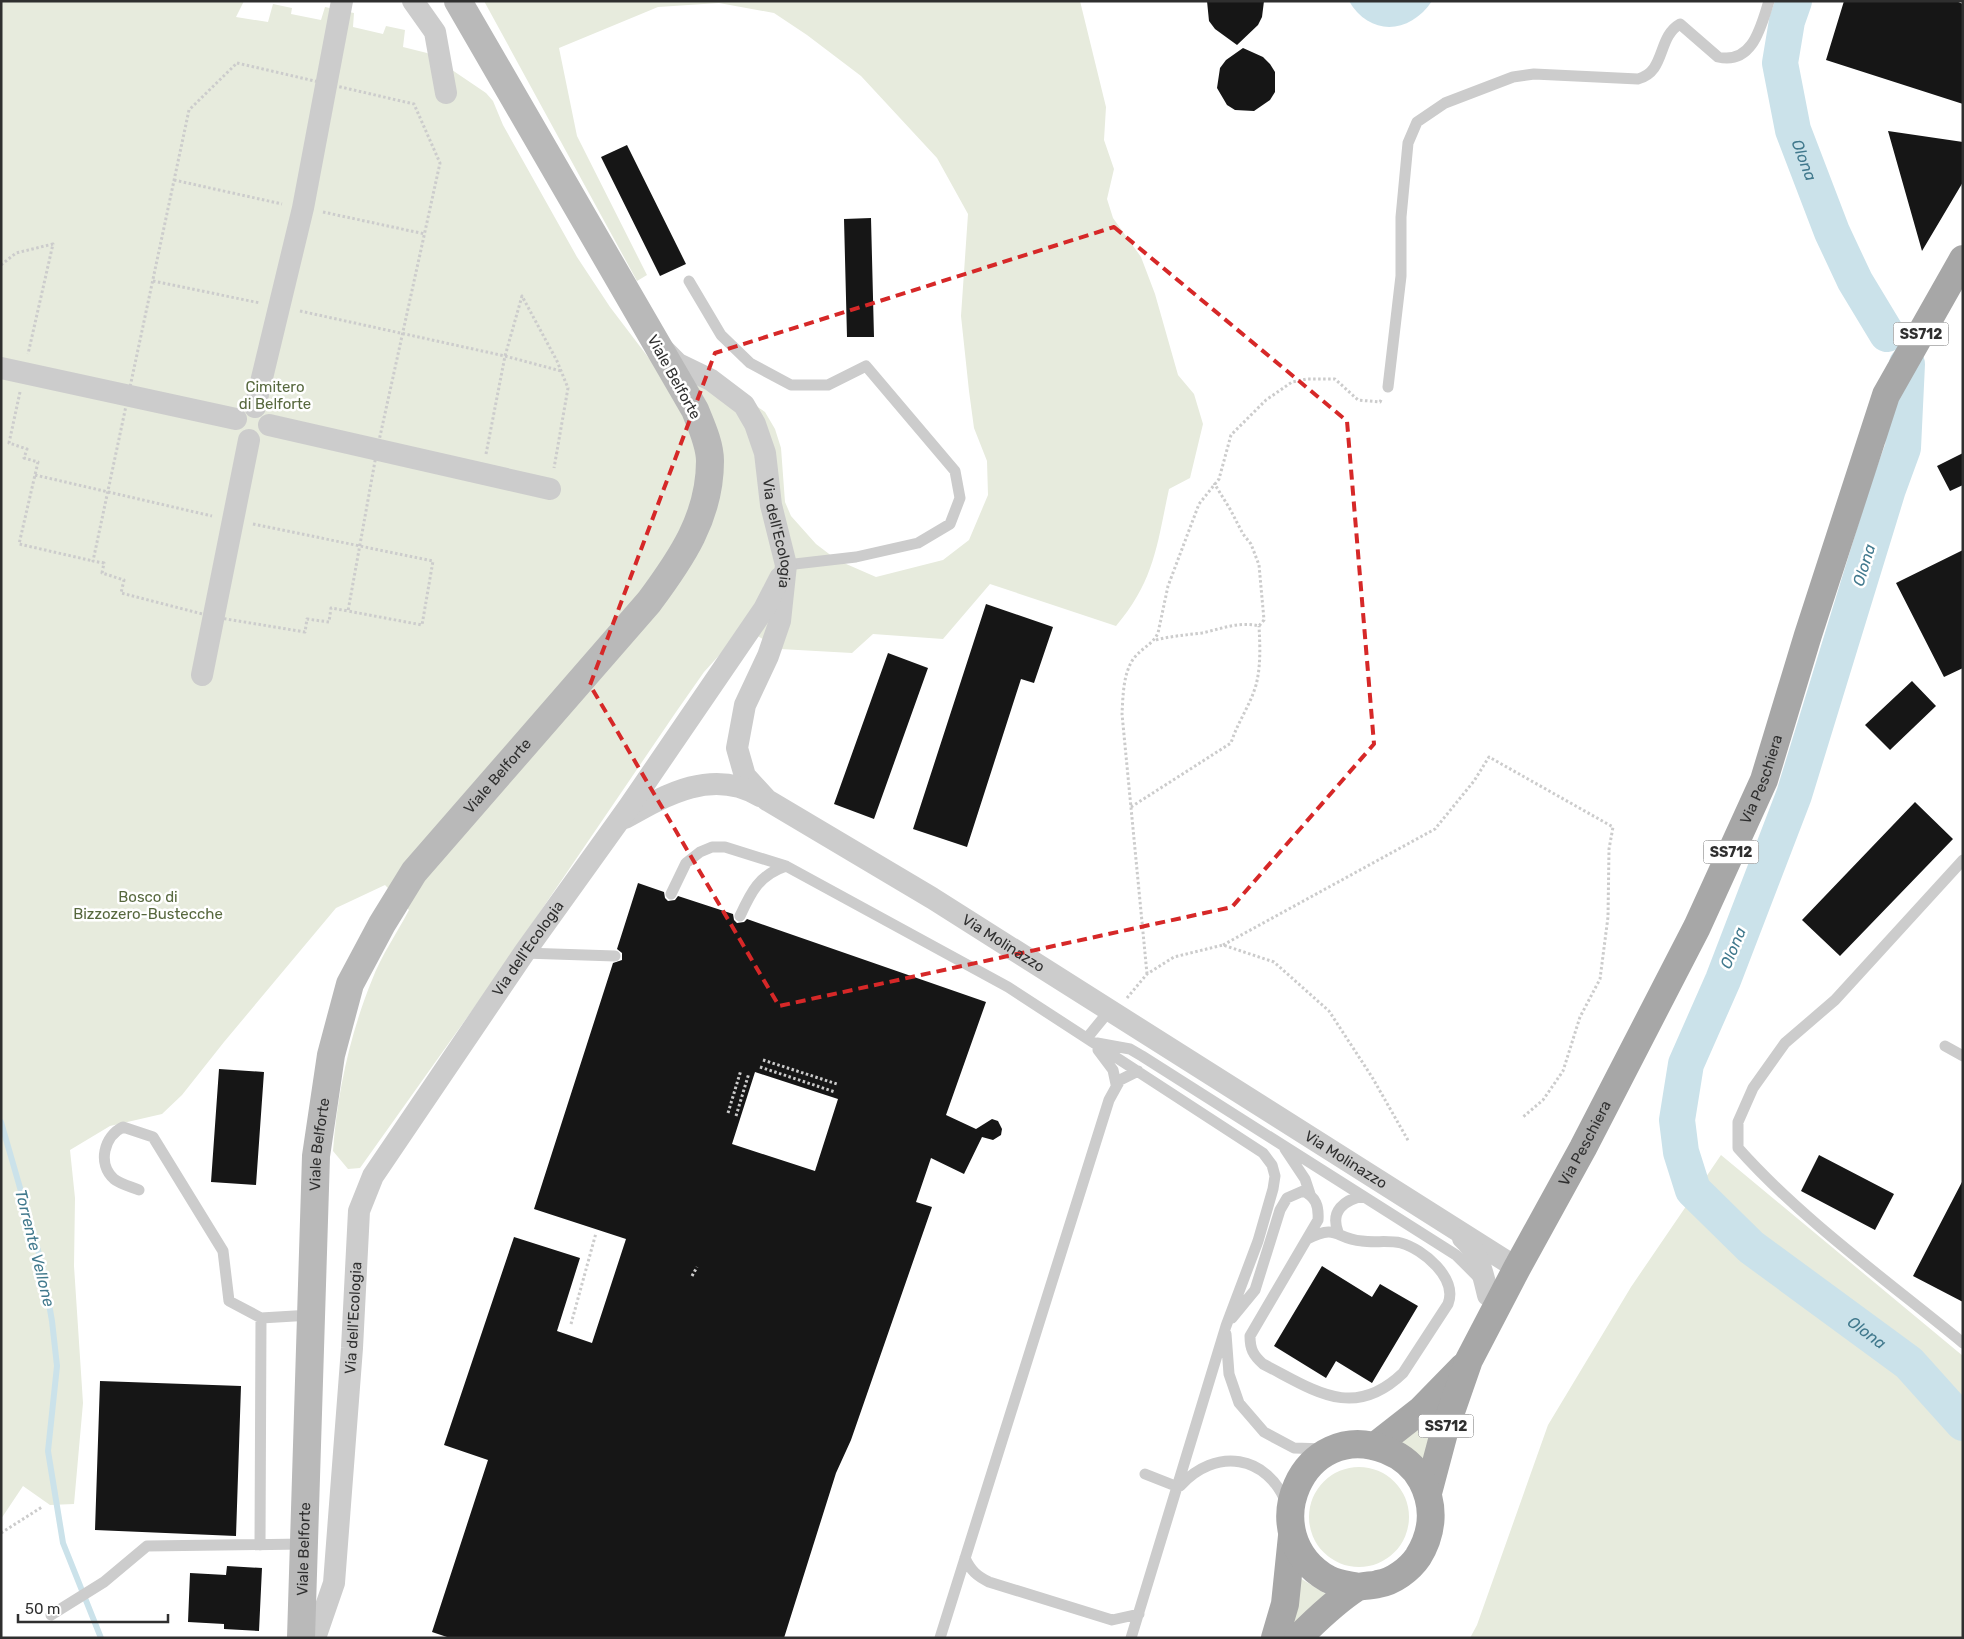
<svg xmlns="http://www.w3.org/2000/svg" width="1964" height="1639" font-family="Rubik,sans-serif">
	<rect width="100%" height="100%" fill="#fff"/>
	<path fill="#e7ebdd" d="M 1,1 L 244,1 L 236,17 L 268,22 L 273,4 L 292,8 L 291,14 L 321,20 L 325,7 L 354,13 L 353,27 L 383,34 L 386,26 L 405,30 L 403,47 L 427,53 L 486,93 L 493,101 L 503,125 L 577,257 L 610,307 L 648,357 L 662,368 L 749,401 L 765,412 L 775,429 L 781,448 L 785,502 L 791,516 L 816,544 L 837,560 L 876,577 L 943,560 L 969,540 L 988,495 L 987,461 L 974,428 L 969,391 L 961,316 L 968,214 L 937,158 L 861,76 L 807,35 L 774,13 L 719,3 L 658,7 L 559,48 L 577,136 L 647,275 L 637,281 L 484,1 L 1080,1 L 1106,107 L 1104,140 L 1114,169 L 1107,199 L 1113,218 L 1141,257 L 1155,294 L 1178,375 L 1194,394 L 1203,424 L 1190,478 L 1169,489 C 1157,544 1155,580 1116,626 L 990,584 L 943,639 L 873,634 L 852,653 L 780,649 L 744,628 L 704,672 L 676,712 L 493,981 L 360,1168 L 348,1169 L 333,1151 C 337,1094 350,1034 372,980 C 381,956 397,933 409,910 L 385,885 L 336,908 L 224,1042 L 182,1095 L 162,1114 L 110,1126 L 70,1150 L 75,1198 L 74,1266 L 83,1403 L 74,1504 L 50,1505 L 23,1486 L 1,1519 Z
		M 1721,1155 L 1963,1356 L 1963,1638 L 1470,1638 L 1477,1625 L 1548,1425 L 1631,1287 Z
		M 1442,1406 L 1427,1465 L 1400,1441 Z
		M1309 1517a50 50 0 1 1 100 0a50 50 0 1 1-100 0Z
		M 1300,1578 L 1326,1594 L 1292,1629 Z"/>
	<path fill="#cbe2ea" d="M 1349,1 L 1432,1 C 1410,34 1370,37 1349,1 Z"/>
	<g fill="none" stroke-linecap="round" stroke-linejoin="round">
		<path stroke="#cbe2ea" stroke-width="6" d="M 1,1122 L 42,1264 L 52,1321 L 57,1366 L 48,1451 L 63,1543 L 101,1638"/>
		<g stroke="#cbe2ea" stroke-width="36">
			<path id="s1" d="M 1794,1 L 1787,21 L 1780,63 L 1793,130 L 1832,232 L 1855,281 L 1887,334"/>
			<path id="s2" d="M 1907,364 L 1903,448 L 1888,489 L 1794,795 L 1723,980 L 1686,1064 L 1677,1120 L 1681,1152 L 1693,1190 L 1751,1247 L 1909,1363 L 1963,1423"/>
		</g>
	</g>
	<path fill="#161616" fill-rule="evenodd" d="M 1207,1 L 1264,1 L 1262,17 L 1258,25 L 1237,45 L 1215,29 L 1209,21 Z
		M 1844,1 L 1956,1 L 1963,4 L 1963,104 L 1826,60 Z
		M 1243,48 L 1263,57 L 1270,64 L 1275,72 L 1275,92 L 1270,100 L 1254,111 L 1235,110 L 1227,105 L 1217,88 L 1220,68 L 1226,60 Z
		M 1888,131 L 1963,142 L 1963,182 L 1922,251 Z
		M 627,145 L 686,264 L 660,276 L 601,157 Z
		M 871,218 L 874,337 L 847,337 L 844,219 Z
		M 1963,453 L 1963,485 L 1950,491 L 1937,466 Z
		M 1963,550 L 1963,668 L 1944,677 L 1896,583 Z
		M 986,604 L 1053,627 L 1034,683 L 1021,679 L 967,847 L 913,829 Z
		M 888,653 L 928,668 L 874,819 L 834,804 Z
		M 1912,681 L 1936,706 L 1890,750 L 1865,725 Z
		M 1915,802 L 1953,839 L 1840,956 L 1802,920 Z
		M 638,883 L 664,892 L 665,898 L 668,901 L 675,900 L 678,896 L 733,914 L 734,920 L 737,923 L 744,922 L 747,919 L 986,1002 L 946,1115 L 976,1129 L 992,1119 L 998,1121 L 1002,1129 L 1001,1135 L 993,1140 L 982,1137 L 964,1174 L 931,1158 L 916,1202 L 932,1207 L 851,1440 L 836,1473 L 784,1638 L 450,1638 L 432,1632 L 488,1460 L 444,1445 L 514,1237 L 580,1258 L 557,1331 L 592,1343 L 626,1239 L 534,1209 L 613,963 L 622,960 L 622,953 L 617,949 ZM 755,1072 L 838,1099 L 815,1171 L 732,1144 Z
		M 219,1069 L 264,1072 L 256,1185 L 211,1182 Z
		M 1819,1155 L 1894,1194 L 1875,1230 L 1801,1191 Z
		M 1963,1180 L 1963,1302 L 1913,1276 Z
		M 1322,1266 L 1372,1297 L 1380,1284 L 1418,1306 L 1372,1383 L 1336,1361 L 1326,1378 L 1274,1346 Z
		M 100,1381 L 241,1386 L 236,1536 L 95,1530 Z
		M 227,1566 L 262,1568 L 259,1631 L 224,1629 L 224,1624 L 188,1622 L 190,1573 L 226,1575 Z"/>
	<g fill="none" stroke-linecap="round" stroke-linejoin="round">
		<path stroke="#ccc" stroke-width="3" stroke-dasharray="2.5 2.5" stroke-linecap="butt" d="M 237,63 L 414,104 L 440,163 L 377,450 L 348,611 L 331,608 L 329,622 L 307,619 L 305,632 L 214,617 L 121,593 L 124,580 L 102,573 L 104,563 L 93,561 L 189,110 Z
			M 174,180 L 282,204
			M 323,212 L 425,234
			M 1,265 L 16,253 L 53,244 L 28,354
			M 153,281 L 260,303
			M 300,311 L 505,356 L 561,371
			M 20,392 L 9,443 L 27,449 L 24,458 L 38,462 L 19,544 L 93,561
			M 486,454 L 505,356 L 522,296 L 557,361 L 568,388 L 554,468
			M 35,475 L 212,516
			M 253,524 L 433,561 L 422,625 L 348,611
			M 1156,640 C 1171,636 1186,635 1202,633 C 1221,629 1239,621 1259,626 L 1264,620 L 1259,565 L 1251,544 L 1243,534 L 1230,509 L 1214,483
			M 1131,807 L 1231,743 C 1237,723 1250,706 1256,685 C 1261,666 1260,645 1259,626
			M 1223,945 L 1435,829 L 1474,781 L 1489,757 L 1613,827 L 1609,849 L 1608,917 L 1600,979 L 1580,1017 L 1563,1071 L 1543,1100 L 1523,1117
			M 1147,974 L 1122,714 C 1123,696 1123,673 1134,658 C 1142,648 1153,644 1158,633 L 1168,586 L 1199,504 L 1219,479 L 1231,435 L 1266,400 L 1292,382 L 1307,379 L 1335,379 L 1358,400 L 1380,402 L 1382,398
			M 1127,998 L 1147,974 L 1174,957 L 1223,945 L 1274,962 L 1329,1011 L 1372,1077 L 1409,1142
			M 763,1060 L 837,1084
			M 760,1067 L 835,1092
			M 728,1113 L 741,1070
			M 736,1116 L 749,1073
			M 692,1276 L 697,1267
			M 571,1324 L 596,1233
			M 1,1533 L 42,1507"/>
		<path stroke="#ccc" stroke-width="11" d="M 689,281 L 721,335 L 750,363 L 791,385 L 828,385 L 866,366 L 955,471 L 960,498 L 950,524 L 918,543 L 856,557 L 786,565
			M 1388,387 L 1401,276 L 1401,217 L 1408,143 L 1417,122 L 1445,103 L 1513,77 L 1534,74 L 1638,79 C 1666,72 1657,37 1680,24 L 1718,57 C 1753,65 1761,26 1769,1
			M 1963,860 L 1835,1000 L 1785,1043 L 1753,1088 L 1738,1122 L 1738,1148 C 1802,1220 1889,1282 1963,1343
			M 671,894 L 686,863 L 700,852 L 712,847 L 725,847 L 786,866 L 1008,987 L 1263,1153 L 1272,1165 L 1275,1176 L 1273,1189 L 1258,1241 L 1226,1326 L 1131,1638
			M 740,916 C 751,892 759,875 786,866
			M 524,953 L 615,956
			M 1087,1038 L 1109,1011
			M 1097,1043 L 1130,1049 L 1142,1056 L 1456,1255 L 1477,1276
			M 1945,1046 L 1963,1056
			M 1098,1050 L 1113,1070 L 1116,1084
			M 1285,1149 L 1305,1179 L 1310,1194
			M 139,1190 C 132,1187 120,1184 114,1179 C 97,1164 104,1136 123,1127 L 153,1137 L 223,1251 L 229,1301 L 261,1318
			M 1338,1232 C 1330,1211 1344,1200 1363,1196
			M 1232,1318 L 1255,1290 L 1280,1210 L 1287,1198 L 1303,1191 C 1316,1197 1319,1206 1318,1220 L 1250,1336 C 1250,1349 1253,1355 1263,1364 C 1314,1390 1353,1421 1403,1373 L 1448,1304 C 1458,1278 1423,1249 1401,1243 C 1388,1240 1374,1243 1362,1241 C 1334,1239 1339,1223 1307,1239
			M 1226,1334 L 1229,1374 L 1239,1403 L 1264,1432 L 1294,1448 L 1325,1449
			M 1145,1474 L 1178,1487
			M 1180,1486 C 1215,1447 1268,1454 1287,1505
			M 260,1545 L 261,1318 L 311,1315
			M 965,1558 C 971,1571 977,1576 989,1582 L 1112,1620 L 1139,1614
			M 51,1615 L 104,1582 L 147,1546 L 303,1544
			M 940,1638 L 1109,1100 L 1120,1080 L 1138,1071"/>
		<g stroke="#ccc" stroke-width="22">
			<path d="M 413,1 L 435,32 L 446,93"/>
			<path id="s3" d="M 664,350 L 678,364 L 711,380 L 744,405 L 755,424 L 765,453 L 771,505 L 786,565 L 780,621 L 768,656 L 745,705 L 737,748 L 745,776 L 767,800 L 932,898 L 1517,1268"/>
			<path d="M 1,368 L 236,419"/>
			<path d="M 255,407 L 303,208 L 342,1"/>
			<path d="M 269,425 L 550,489"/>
			<path d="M 202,675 L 249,440"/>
			<path d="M 625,818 C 667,794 713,768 760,796"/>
			<path d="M 1463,1238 C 1479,1252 1483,1275 1488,1295"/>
			<path id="s4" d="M 315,1638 L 334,1583 L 352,1348 L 359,1211 L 373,1176 L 524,953 L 628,808 L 764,609 L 780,578"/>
		</g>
		<path stroke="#b9b9b9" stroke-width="28" id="s5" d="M 301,1638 L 316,1156 L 331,1055 L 350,984 L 382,924 L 414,872 L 649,602 C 681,559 710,517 710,461 C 710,444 701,425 695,410 L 458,1"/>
		<g stroke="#a7a7a7" stroke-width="28">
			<path d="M 1375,1446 L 1421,1410 L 1463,1367"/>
			<path id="s6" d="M 1428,1493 L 1445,1429 L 1469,1360 L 1517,1268 L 1583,1148 L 1697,927 L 1764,780 L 1808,635 L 1886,395 L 1963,259"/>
			<path d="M 1275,1638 L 1285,1604 L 1292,1536"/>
			<path d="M 1298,1638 C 1315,1621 1336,1601 1356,1588 C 1362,1585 1372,1586 1378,1584 C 1393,1582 1410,1569 1418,1557 C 1433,1533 1435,1506 1422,1481 C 1414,1466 1401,1456 1386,1450 C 1303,1417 1251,1535 1328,1579 C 1337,1584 1349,1585 1358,1587"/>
		</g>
	</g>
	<path fill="none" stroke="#d62828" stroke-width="4" stroke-dasharray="10 6" stroke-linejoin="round" d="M 1114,227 L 1347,421 L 1374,744 L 1232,907 L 779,1006 L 590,685 L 715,353 Z"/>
	<g text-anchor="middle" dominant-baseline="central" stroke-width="5" stroke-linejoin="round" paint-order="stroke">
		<g fill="#fff" stroke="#6d6d6d" stroke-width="1">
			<rect x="1893.5" y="322.5" width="55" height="23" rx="4"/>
			<rect x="1703.5" y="840.5" width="55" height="23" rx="4"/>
			<rect x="1418.5" y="1414.5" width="55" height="23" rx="4"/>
		</g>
		<g font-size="14" font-weight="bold" fill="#2f2f2f">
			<text x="1921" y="334">SS712</text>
			<text x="1731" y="852">SS712</text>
			<text x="1446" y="1426">SS712</text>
		</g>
		<g font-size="15" fill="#2f2f2f" stroke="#fff">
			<text transform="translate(674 377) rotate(61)">Viale Belforte</text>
			<text stroke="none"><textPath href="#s3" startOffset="232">Via dell'Ecologia</textPath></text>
			<text stroke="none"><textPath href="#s5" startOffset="914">Viale Belforte</textPath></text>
			<text stroke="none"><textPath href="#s6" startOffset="790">Via Peschiera</textPath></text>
			<text stroke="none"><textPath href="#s3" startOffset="794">Via Molinazzo</textPath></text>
			<text stroke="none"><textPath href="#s4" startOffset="744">Via dell'Ecologia</textPath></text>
			<text stroke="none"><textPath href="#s6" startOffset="385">Via Peschiera</textPath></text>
			<text stroke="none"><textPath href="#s5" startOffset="494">Viale Belforte</textPath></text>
			<text stroke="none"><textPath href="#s3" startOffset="1199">Via Molinazzo</textPath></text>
			<text stroke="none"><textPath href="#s4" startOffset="324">Via dell'Ecologia</textPath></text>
			<text stroke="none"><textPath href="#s5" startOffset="89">Viale Belforte</textPath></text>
		</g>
		<g font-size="15" fill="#57683e" stroke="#fff">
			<text x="275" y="387">Cimitero<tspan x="275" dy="17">di Belforte</tspan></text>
			<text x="148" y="897">Bosco di<tspan x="148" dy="17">Bizzozero-Bustecche</tspan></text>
		</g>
		<g font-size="16" font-style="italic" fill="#41798d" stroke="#fff">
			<text stroke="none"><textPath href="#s1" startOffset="164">Olona</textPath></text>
			<text transform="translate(1864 565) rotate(-73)">Olona</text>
			<text transform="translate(1733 948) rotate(-68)">Olona</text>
			<text transform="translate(35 1248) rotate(76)">Torrente Vellone</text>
			<text stroke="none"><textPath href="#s2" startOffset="1092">Olona</textPath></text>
		</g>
	</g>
	<rect width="1964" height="1639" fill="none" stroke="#2f2f2f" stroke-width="5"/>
	<path d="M18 1614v8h150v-8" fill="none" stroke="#2f2f2f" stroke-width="2.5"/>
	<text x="25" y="1614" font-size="15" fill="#2f2f2f" stroke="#ffffff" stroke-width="4" paint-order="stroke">50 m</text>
</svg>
